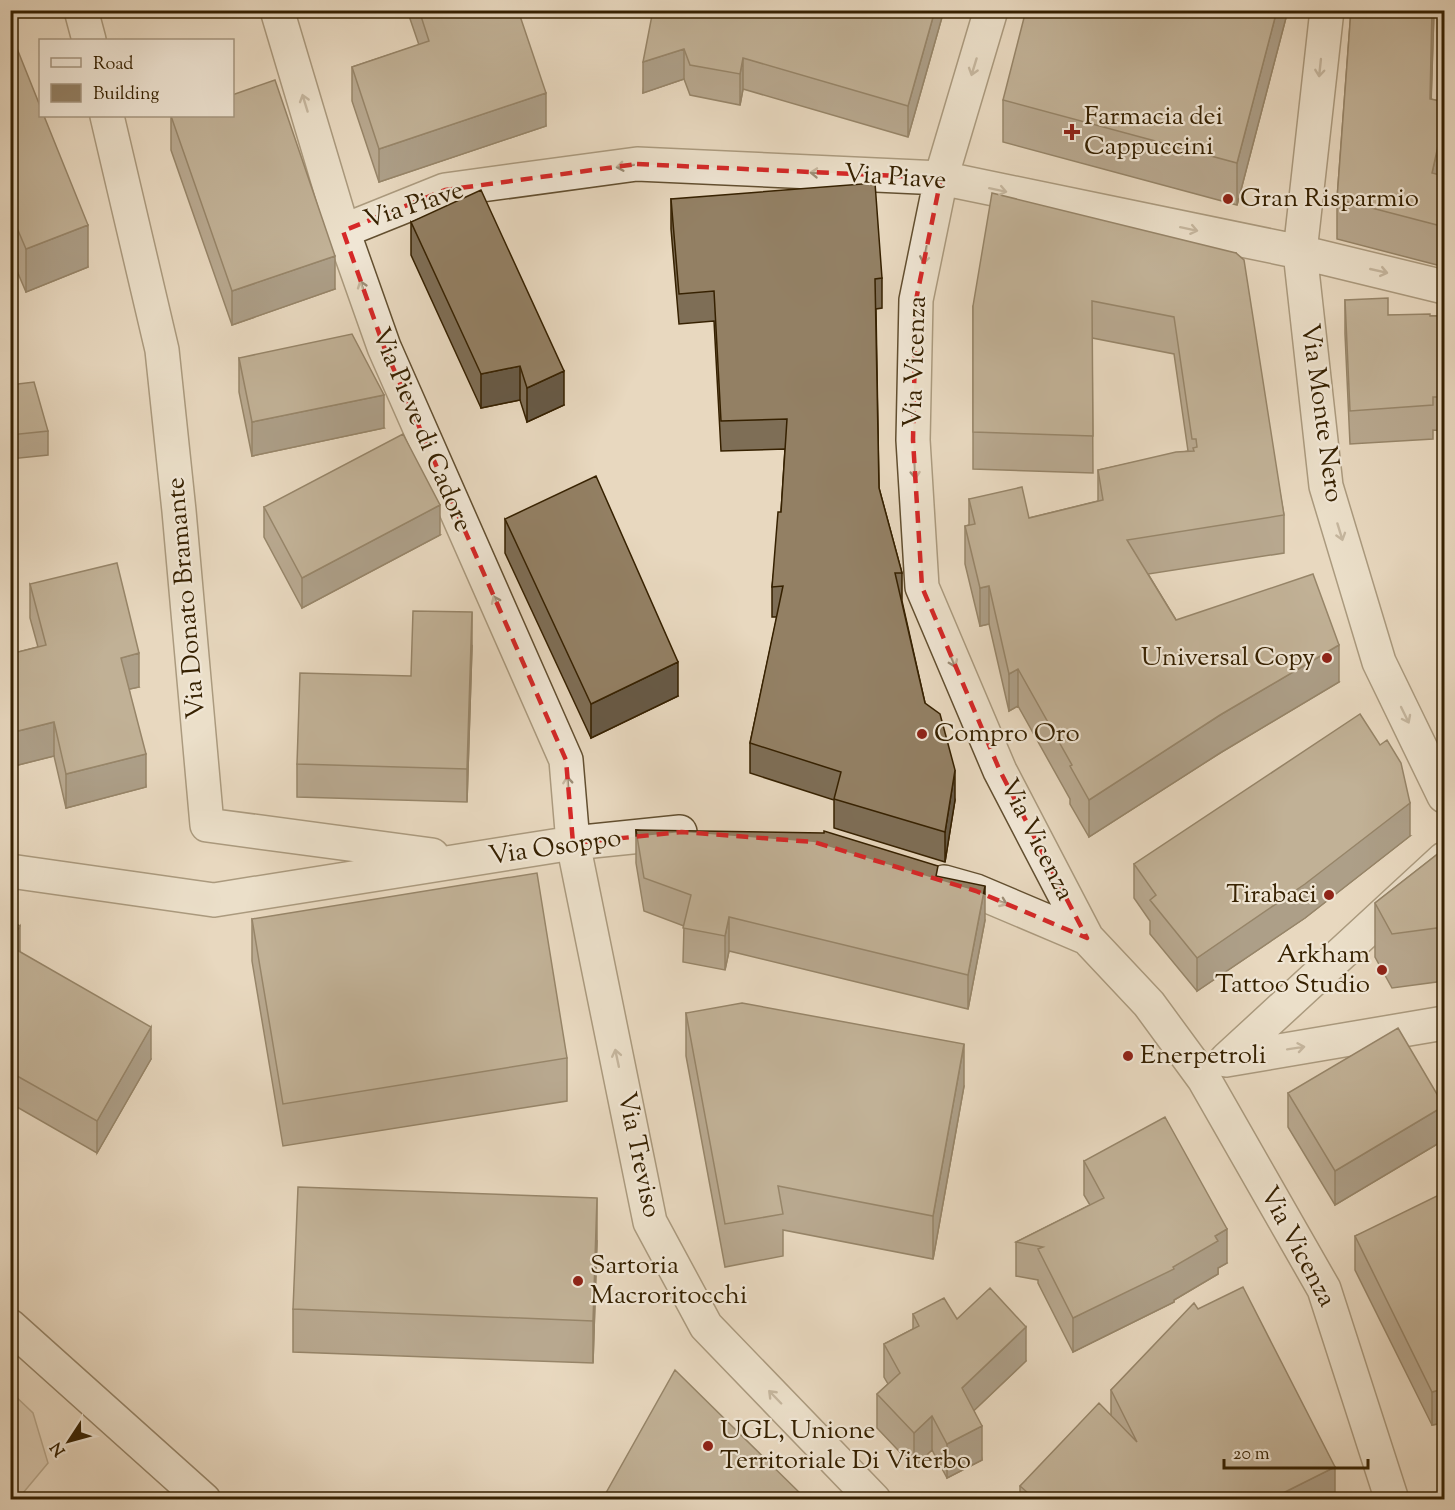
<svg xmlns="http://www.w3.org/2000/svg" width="1455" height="1510" font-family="'Sorts Mill Goudy',serif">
	<rect width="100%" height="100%" fill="#e8d8bf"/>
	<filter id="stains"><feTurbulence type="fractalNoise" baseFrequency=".00333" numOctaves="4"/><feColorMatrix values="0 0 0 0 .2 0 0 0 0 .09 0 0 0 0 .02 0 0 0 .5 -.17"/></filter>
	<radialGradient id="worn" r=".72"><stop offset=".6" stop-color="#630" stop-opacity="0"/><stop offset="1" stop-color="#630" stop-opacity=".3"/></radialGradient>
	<path fill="#cab99f" stroke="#806d50" stroke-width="1.5" d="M 11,1392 L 33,1413 L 48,1463 L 18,1499 L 11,1499 Z"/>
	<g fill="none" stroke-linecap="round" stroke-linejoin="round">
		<g stroke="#624f30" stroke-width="36">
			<path id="minor" d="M 81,10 L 89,40
				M 277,10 L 343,231 L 384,347 L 566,760 L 573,843 L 650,1222 L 706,1326 L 874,1500
				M 991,10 L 941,178 L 916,300 L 913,440 L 922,587 L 1000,771 L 1087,938 L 1149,1004 L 1204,1079 L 1324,1289 L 1392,1500
				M 1327,10 L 1300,252 L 1326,486 L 1379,662 L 1444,796
				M 107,116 L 162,350 L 179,511 L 207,825 L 432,855
				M 343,231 L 445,190 L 637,164 L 941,178 L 1300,252 L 1444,287
				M 10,871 L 214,900 L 573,843 L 680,832
				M 944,882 L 976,891 L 1087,938
				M 1227,1059 L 1444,859
				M 1226,1060 L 1444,1023"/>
		</g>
		<g stroke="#362101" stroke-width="36">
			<path id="secondary" d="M 10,1326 L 204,1500"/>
		</g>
		<use href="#minor" stroke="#f0e6d5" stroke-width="33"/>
		<use href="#secondary" stroke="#f0e6d5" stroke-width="33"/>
	</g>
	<path fill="#7e6e56" stroke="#362101" stroke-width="1.5" d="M 407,10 L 518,10 L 546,126 L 379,182 L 352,101 L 352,67 L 419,45 Z
		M 653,10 L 944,10 L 908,137 L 743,89 L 740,105 L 690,95 L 684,79 L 643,93 Z
		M 1288,10 L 1237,205 L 1003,142 L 1003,100 Z
		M 1351,10 L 1434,10 L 1431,99 L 1444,102 L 1444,159 L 1441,175 L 1444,176 L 1444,253 L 1441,266 L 1337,239 L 1337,199 Z
		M 10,31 L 88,267 L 26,292 L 14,264 L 10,265 Z
		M 171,116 L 335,289 L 232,325 L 171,150 Z
		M 671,199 L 882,278 L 882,308 L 876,309 L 879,488 L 902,573 L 902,601 L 925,703 L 955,800 L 945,862 L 834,828 L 834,800 L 750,773 L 750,743 L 777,617 L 772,617 L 772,587 L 781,512 L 785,449 L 721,451 L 714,321 L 679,324 L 671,229 Z
		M 411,222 L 564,405 L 527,422 L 520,400 L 481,408 L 411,255 Z
		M 1236,253 L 1284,515 L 1284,553 L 1148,574 L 1176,620 L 1339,682 L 1220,753 L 1089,837 L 1070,804 L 1070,799 L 1018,706 L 1009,711 L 989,624 L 980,626 L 965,564 L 965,526 L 969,525 L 969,499 L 1029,518 L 1098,501 L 1098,470 L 1188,451 L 1174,354 L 1092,338 L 1093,473 L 973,469 L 973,306 Z
		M 1345,300 L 1388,315 L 1444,316 L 1444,431 L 1433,430 L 1433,439 L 1350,444 L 1345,334 Z
		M 239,358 L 384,428 L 252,456 L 239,392 Z
		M 10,385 L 48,431 L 48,455 L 10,459 Z
		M 264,507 L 440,535 L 302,608 L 264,537 Z
		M 505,519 L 678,696 L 591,738 L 505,553 Z
		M 30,584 L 139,687 L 129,689 L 146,787 L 66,808 L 54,756 L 10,767 L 10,654 L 38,647 L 30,618 Z
		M 472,646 L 467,802 L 297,797 L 297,764 L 411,676 Z
		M 636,830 L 938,877 L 985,920 L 968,1009 L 729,951 L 725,970 L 683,962 L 684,926 L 644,911 L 636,863 Z
		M 1410,836 L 1305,918 L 1197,991 L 1150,934 L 1150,921 L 1134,898 L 1134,864 Z
		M 1444,849 L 1444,981 L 1392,988 L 1375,957 L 1375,903 Z
		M 252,919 L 567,1058 L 567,1101 L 283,1146 L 252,961 Z
		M 10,920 L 20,952 L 151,1059 L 97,1153 L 10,1103 Z
		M 686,1013 L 964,1086 L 933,1259 L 783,1230 L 783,1256 L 725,1267 L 686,1056 Z
		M 1288,1093 L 1444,1105 L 1444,1140 L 1335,1205 L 1288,1127 Z
		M 1084,1161 L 1227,1263 L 1218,1268 L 1218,1274 L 1174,1300 L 1174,1302 L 1073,1352 L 1038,1283 L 1038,1280 L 1016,1276 L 1016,1242 L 1090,1205 L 1084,1195 Z
		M 1444,1200 L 1444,1427 L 1443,1423 L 1432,1425 L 1355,1270 L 1355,1236 Z
		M 597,1241 L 593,1363 L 293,1352 L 293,1309 Z
		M 1198,1309 L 1335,1500 L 1020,1500 L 1020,1486 L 1111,1415 L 1111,1390 Z
		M 913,1314 L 957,1319 L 1026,1361 L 974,1410 L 982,1460 L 947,1478 L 932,1450 L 914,1467 L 877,1428 L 877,1394 L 888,1384 L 884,1377 L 884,1344 L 913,1329 Z"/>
	<path fill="#675a46" stroke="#362101" stroke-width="1.5" d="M 935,10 L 944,10 L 908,137 L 908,106 Z
		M 1277,10 L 1288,10 L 1237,205 L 1237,163 Z
		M 1432,10 L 1434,10 L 1430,139 L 1430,99 Z
		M 684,49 L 684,79 L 643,93 L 643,62 Z
		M 743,58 L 743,89 L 740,105 L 740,74 Z
		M 546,93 L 546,126 L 379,182 L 379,149 Z
		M 1444,119 L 1444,159 L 1432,213 L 1432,173 Z
		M 1444,213 L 1444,253 L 1441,266 L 1441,226 Z
		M 14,221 L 14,264 L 10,265 L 10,223 Z
		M 88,225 L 88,267 L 26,292 L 26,249 Z
		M 335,256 L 335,289 L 232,325 L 232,291 Z
		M 520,366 L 520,400 L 481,408 L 481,374 Z
		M 564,371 L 564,405 L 527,422 L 527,388 Z
		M 384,395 L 384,428 L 252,456 L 252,422 Z
		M 440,505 L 440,535 L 302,608 L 302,578 Z
		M 989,586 L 989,624 L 980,626 L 980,588 Z
		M 472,612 L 472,646 L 467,802 L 467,769 Z
		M 1339,645 L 1339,682 L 1220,753 L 1089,837 L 1089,800 L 1220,715 Z
		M 139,653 L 139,687 L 121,691 L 121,658 Z
		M 678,662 L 678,696 L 591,738 L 591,704 Z
		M 1018,669 L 1018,706 L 1009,711 L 1009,674 Z
		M 54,722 L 54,756 L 10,767 L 10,733 Z
		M 146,754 L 146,787 L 66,808 L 66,774 Z
		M 955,770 L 955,800 L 945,862 L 945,832 Z
		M 1410,803 L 1410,836 L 1305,918 L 1197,991 L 1197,958 Z
		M 985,886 L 985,920 L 968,1009 L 968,975 Z
		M 729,917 L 729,951 L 725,970 L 725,936 Z
		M 20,926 L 20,957 L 10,973 L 10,942 Z
		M 151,1027 L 151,1059 L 97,1153 L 97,1121 Z
		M 964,1044 L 964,1086 L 933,1259 L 933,1216 Z
		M 1444,1106 L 1444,1140 L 1335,1205 L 1335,1171 Z
		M 597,1198 L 597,1241 L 593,1363 L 593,1321 Z
		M 1227,1229 L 1227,1263 L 1218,1268 L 1218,1274 L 1174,1300 L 1174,1302 L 1073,1352 L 1073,1318 L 1173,1267 L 1215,1236 Z
		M 1026,1327 L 1026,1361 L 962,1422 L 962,1388 Z
		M 1443,1389 L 1443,1423 L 1432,1425 L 1432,1392 Z
		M 932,1416 L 932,1450 L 914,1467 L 914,1433 Z
		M 982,1426 L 982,1460 L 947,1478 L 947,1444 Z
		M 1335,1467 L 1335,1500 L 1279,1500 L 1279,1495 Z"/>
	<path fill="#938064" stroke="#362101" stroke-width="1.5" d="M 419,10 L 518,10 L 546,93 L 379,149 L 352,67 L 429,41 Z
		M 653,10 L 935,10 L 908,106 L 743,58 L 740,74 L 690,65 L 684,49 L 643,62 Z
		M 1026,10 L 1277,10 L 1237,163 L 1003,100 Z
		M 1351,10 L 1432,10 L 1430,99 L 1444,102 L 1444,119 L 1432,173 L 1444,176 L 1444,213 L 1441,226 L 1337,199 Z
		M 10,31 L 40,106 L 40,116 L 44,116 L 88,225 L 26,249 L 14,221 L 10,223 Z
		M 275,80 L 335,256 L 232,291 L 171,116 L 232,116 L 232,95 Z
		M 875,183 L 882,278 L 875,279 L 879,488 L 902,573 L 895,573 L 925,703 L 940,714 L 955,770 L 945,832 L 834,799 L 841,772 L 750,743 L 783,586 L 772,587 L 778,512 L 781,512 L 787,419 L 721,421 L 714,291 L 679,294 L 671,199 Z
		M 481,190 L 564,371 L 527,388 L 520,366 L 481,374 L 411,222 Z
		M 992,193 L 1236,253 L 1244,260 L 1284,515 L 1127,540 L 1176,620 L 1313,574 L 1339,645 L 1220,715 L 1089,800 L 1070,766 L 1072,765 L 1018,669 L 1009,674 L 989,586 L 980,588 L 965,526 L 975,524 L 969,499 L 1022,487 L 1029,518 L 1103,500 L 1098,470 L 1176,452 L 1194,451 L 1193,448 L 1197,447 L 1196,439 L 1192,439 L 1174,317 L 1092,301 L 1093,436 L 973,432 L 973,306 Z
		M 1388,298 L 1388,315 L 1430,314 L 1430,316 L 1444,316 L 1444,397 L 1433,397 L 1433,405 L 1350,411 L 1345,300 Z
		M 352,334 L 384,395 L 252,422 L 239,358 Z
		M 34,382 L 48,431 L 10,435 L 10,385 Z
		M 403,434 L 440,505 L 302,578 L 264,507 Z
		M 596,476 L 678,662 L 591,704 L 505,519 Z
		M 117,563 L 139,653 L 121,658 L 146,754 L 66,774 L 54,722 L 10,733 L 10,654 L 46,645 L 30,584 Z
		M 413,611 L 472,612 L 467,769 L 297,764 L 300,673 L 411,676 Z
		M 1360,714 L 1380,745 L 1387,740 L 1401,763 L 1410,803 L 1305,884 L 1197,958 L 1150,900 L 1156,895 L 1134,864 Z
		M 636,830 L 824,833 L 824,831 L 938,866 L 936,876 L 985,886 L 968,975 L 729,917 L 725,936 L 683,928 L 691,895 L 644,878 Z
		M 1444,849 L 1444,927 L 1392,934 L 1375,903 Z
		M 537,873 L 567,1058 L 283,1104 L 252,919 Z
		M 10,920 L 20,926 L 10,942 Z
		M 10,946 L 151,1027 L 97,1121 L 10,1072 Z
		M 742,1003 L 964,1044 L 933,1216 L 778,1186 L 783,1214 L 725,1224 L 686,1013 Z
		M 1398,1028 L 1444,1106 L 1335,1171 L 1288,1093 Z
		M 1165,1117 L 1227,1229 L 1215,1236 L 1218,1241 L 1173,1267 L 1174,1269 L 1073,1318 L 1038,1249 L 1043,1247 L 1016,1242 L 1104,1198 L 1084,1161 Z
		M 298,1187 L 597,1198 L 593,1321 L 293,1309 Z
		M 1441,1194 L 1444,1200 L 1444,1393 L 1443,1389 L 1432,1392 L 1355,1236 Z
		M 1243,1287 L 1335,1467 L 1279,1495 L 1280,1500 L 1021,1500 L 1028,1493 L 1020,1486 L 1099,1403 L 1137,1442 L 1111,1390 L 1194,1303 L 1198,1309 Z
		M 990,1288 L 1026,1327 L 962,1388 L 982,1426 L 947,1444 L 932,1416 L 914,1433 L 877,1394 L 900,1373 L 884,1344 L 919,1326 L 913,1314 L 944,1298 L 957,1319 Z
		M 675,1370 L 807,1500 L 602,1500 Z"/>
	<defs><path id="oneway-shaft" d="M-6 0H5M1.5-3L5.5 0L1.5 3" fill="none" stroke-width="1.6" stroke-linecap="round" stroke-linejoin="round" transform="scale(1.5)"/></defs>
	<g stroke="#9c8d76">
		<use href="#oneway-shaft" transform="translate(974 67) rotate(107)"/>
		<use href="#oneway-shaft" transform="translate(1320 68) rotate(96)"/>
		<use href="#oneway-shaft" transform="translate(305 103) rotate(-107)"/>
		<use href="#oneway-shaft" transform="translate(625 166) rotate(172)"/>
		<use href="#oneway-shaft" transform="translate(819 173) rotate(-177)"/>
		<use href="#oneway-shaft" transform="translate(998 190) rotate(12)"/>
		<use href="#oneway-shaft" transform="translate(1189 229) rotate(12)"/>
		<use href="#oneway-shaft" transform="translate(925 255) rotate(101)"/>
		<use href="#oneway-shaft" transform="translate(1379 271) rotate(13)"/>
		<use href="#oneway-shaft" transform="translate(363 289) rotate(-109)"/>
		<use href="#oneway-shaft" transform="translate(915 470) rotate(87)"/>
		<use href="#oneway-shaft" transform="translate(1340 532) rotate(73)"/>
		<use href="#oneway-shaft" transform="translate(497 604) rotate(-114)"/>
		<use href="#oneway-shaft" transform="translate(952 659) rotate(67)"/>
		<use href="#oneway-shaft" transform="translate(1405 715) rotate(64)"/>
		<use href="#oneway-shaft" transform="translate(568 785) rotate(-95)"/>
		<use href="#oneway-shaft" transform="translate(999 901) rotate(23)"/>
		<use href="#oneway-shaft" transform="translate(1296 1048) rotate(-9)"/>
		<use href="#oneway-shaft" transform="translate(617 1058) rotate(-102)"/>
		<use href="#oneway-shaft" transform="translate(775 1397) rotate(-134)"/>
	</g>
	<path d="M0 0H1455V1510H0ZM 637,164 L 941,178 L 916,300 L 913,440 L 922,587 L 1000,771 L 1087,938 L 976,891 L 814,842 L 682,832 L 573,843 L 566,760 L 384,347 L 343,231 L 445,190 Z" fill="#e8d8bf" fill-opacity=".55" fill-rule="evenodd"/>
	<path fill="none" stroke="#d62828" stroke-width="4.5" stroke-dasharray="12 8" stroke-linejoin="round" d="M 637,164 L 941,178 L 916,300 L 913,440 L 922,587 L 1000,771 L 1087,938 L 976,891 L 814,842 L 682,832 L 573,843 L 566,760 L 384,347 L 343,231 L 445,190 Z"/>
	<g fill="#8f2418" stroke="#f0e6d5" stroke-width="2">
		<path d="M1069 123h6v6h6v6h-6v6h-6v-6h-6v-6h6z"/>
		<circle cx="1228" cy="199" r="6"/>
		<circle cx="1327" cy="658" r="6"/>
		<circle cx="922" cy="734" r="6"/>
		<circle cx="1329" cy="895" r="6"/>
		<circle cx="1382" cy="970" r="6"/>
		<circle cx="1128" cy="1056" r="6"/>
		<circle cx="578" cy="1281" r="6"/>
		<circle cx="708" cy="1446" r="6"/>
	</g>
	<g text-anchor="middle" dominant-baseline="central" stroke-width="4.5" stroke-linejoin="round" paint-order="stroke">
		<g font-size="26" fill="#362101" stroke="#f0e6d5" text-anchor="start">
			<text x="1084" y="117">Farmacia dei<tspan x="1084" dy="30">Cappuccini</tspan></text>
			<text x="1240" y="199">Gran Risparmio</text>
			<text x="1315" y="658" text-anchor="end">Universal Copy</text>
			<text x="934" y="734">Compro Oro</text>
			<text x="1317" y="895" text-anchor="end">Tirabaci</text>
			<text x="1370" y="955" text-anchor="end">Arkham<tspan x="1370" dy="30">Tattoo Studio</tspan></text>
			<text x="1140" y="1056">Enerpetroli</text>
			<text x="590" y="1266">Sartoria<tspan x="590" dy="30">Macroritocchi</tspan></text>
			<text x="720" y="1431">UGL, Unione<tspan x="720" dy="30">Territoriale Di Viterbo</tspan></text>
		</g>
		<g font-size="26" fill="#362101" stroke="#f0e6d5">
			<text transform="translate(895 178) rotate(4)">Via Piave</text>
			<text transform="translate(414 206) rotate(-18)">Via Piave</text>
			<text transform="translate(916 362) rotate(-88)">Via Vicenza</text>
			<text transform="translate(1321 413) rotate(82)">Via Monte Nero</text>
			<text transform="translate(421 430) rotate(67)">Via Pieve di Cadore</text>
			<text transform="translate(187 598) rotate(-95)">Via Donato Bramante</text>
			<text transform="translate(1036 840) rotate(63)">Via Vicenza</text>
			<text transform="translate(555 848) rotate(-8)">Via Osoppo</text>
			<text transform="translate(638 1155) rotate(78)">Via Treviso</text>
			<text transform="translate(1297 1247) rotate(62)">Via Vicenza</text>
		</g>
	</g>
	<rect width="1455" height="1510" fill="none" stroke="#e8d8bf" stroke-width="36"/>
	<rect x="12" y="12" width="1431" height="1486" fill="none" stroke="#362101" stroke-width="3"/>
	<rect x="18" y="18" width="1419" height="1474" fill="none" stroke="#362101" stroke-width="1.5"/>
	<rect x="39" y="39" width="195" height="78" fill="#f0e6d5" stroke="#a69780" stroke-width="1.5"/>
	<rect x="51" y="58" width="30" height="9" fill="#f0e6d5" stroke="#a69780" stroke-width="1.5"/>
	<text x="93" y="69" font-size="18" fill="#362101">Road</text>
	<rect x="51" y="84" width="30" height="18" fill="#938064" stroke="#a69780" stroke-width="1.5"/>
	<text x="93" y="99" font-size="18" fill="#362101">Building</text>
	<g transform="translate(69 1441) rotate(234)" stroke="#f0e6d5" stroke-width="4.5" paint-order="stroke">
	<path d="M0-4.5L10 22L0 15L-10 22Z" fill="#362101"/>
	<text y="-9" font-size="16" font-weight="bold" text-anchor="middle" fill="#362101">N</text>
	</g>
	<path d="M1224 1459v9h144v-9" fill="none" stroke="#362101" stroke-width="3"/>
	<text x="1233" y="1459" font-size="18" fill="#362101" stroke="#f0e6d5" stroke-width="4.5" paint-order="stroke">20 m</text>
	<rect width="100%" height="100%" filter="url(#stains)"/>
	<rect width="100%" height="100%" fill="url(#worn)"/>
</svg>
